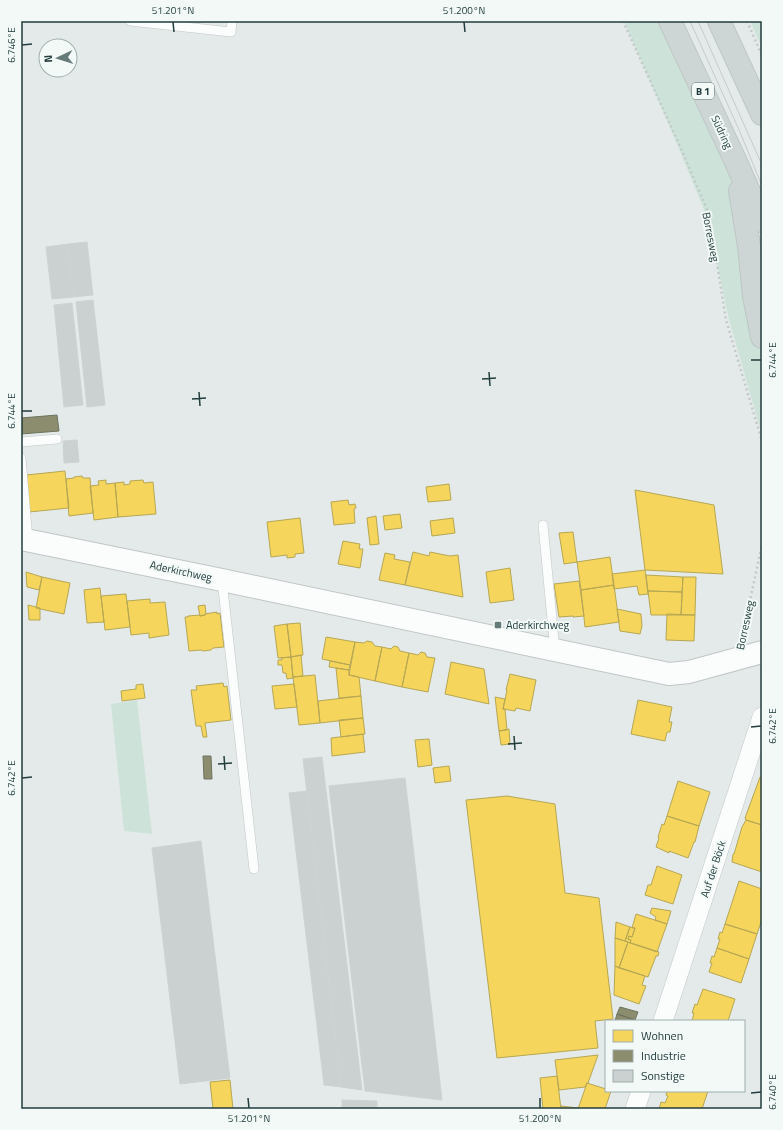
<svg xmlns="http://www.w3.org/2000/svg" width="783" height="1130" font-family="'Titillium Web',sans-serif">
	<rect width="100%" height="100%" fill="#e4eae9"/>
	<path fill="#cde3d9" d="M 624,21 L 661,21 L 730,164 L 762,241 L 762,435 L 729,320 L 707,217 L 677,144 Z
		M 750,21 L 761,21 L 762,23 L 762,48 Z
		M 137,700 L 152,834 L 124,831 L 111,704 Z"/>
	<path fill="#f6d55c" stroke="#b6a753" d="M 65,471 L 69,508 L 29,512 L 26,475 Z
		M 82,476 L 83,478 L 90,478 L 93,513 L 69,516 L 66,479 L 74,478 L 74,477 Z
		M 106,480 L 106,484 L 115,483 L 118,517 L 94,520 L 90,486 L 99,485 L 98,481 Z
		M 143,480 L 144,483 L 153,482 L 156,514 L 118,517 L 115,483 L 124,482 L 124,485 L 130,484 L 130,481 Z
		M 449,484 L 451,500 L 428,502 L 426,487 Z
		M 635,490 L 714,505 L 723,574 L 645,570 Z
		M 348,500 L 349,505 L 355,504 L 356,508 L 354,509 L 355,523 L 334,525 L 331,502 Z
		M 400,514 L 402,528 L 385,530 L 383,516 Z
		M 376,516 L 379,544 L 370,545 L 367,518 Z
		M 300,518 L 304,553 L 295,554 L 295,557 L 287,558 L 287,555 L 271,557 L 267,522 Z
		M 453,518 L 455,533 L 432,536 L 430,521 Z
		M 573,532 L 577,562 L 564,564 L 559,533 Z
		M 343,541 L 360,544 L 359,549 L 363,549 L 360,568 L 338,564 Z
		M 413,552 L 429,556 L 430,552 L 450,556 L 458,555 L 463,597 L 405,585 Z
		M 385,553 L 395,555 L 394,559 L 410,562 L 405,585 L 379,580 Z
		M 610,557 L 614,585 L 581,590 L 577,562 Z
		M 510,568 L 514,600 L 490,603 L 486,572 Z
		M 645,570 L 648,594 L 639,595 L 637,586 L 614,589 L 612,574 Z
		M 26,572 L 42,577 L 39,590 L 27,587 Z
		M 646,575 L 683,577 L 682,592 L 648,591 Z
		M 42,577 L 70,583 L 64,614 L 36,608 Z
		M 683,577 L 696,577 L 695,615 L 681,615 Z
		M 579,581 L 584,616 L 573,617 L 573,616 L 559,617 L 554,584 Z
		M 614,585 L 619,622 L 585,627 L 581,590 Z
		M 100,588 L 104,622 L 87,623 L 84,590 Z
		M 648,591 L 682,592 L 681,615 L 651,615 Z
		M 126,594 L 130,627 L 105,630 L 101,596 Z
		M 150,599 L 150,603 L 165,602 L 169,635 L 149,638 L 149,633 L 131,635 L 127,601 Z
		M 28,605 L 40,608 L 40,620 L 29,620 Z
		M 205,605 L 206,614 L 205,615 L 200,616 L 198,606 Z
		M 617,609 L 641,614 L 642,626 L 640,634 L 620,631 Z
		M 217,612 L 217,614 L 220,613 L 224,647 L 213,648 L 211,650 L 203,651 L 201,650 L 189,651 L 185,617 L 188,617 L 188,616 L 200,615 L 200,616 L 205,615 L 205,614 Z
		M 667,614 L 695,615 L 694,641 L 666,640 Z
		M 300,623 L 303,655 L 291,657 L 287,624 Z
		M 287,624 L 291,657 L 278,658 L 274,626 Z
		M 326,637 L 355,642 L 350,665 L 322,659 Z
		M 367,641 L 372,642 L 375,646 L 382,647 L 375,681 L 349,675 L 355,642 L 364,643 Z
		M 394,646 L 398,647 L 400,651 L 409,653 L 402,687 L 375,681 L 382,647 L 391,649 Z
		M 421,652 L 425,653 L 427,657 L 435,658 L 428,692 L 402,687 L 409,653 L 418,655 Z
		M 301,655 L 303,676 L 293,677 L 291,657 Z
		M 291,657 L 293,678 L 287,679 L 286,673 L 283,673 L 282,665 L 278,665 L 278,660 L 282,660 L 281,658 Z
		M 330,661 L 350,665 L 349,670 L 329,667 Z
		M 451,662 L 484,669 L 489,704 L 445,694 Z
		M 336,668 L 349,670 L 349,675 L 359,677 L 361,696 L 339,698 Z
		M 510,674 L 536,680 L 530,711 L 516,708 L 515,711 L 503,709 L 507,690 L 506,690 Z
		M 315,675 L 320,723 L 299,725 L 293,677 Z
		M 223,683 L 224,687 L 227,686 L 231,720 L 205,723 L 207,737 L 203,737 L 201,726 L 196,726 L 191,690 L 197,690 L 196,686 Z
		M 143,684 L 145,698 L 122,701 L 121,691 L 136,689 L 136,685 Z
		M 294,684 L 297,707 L 275,709 L 272,686 Z
		M 361,696 L 363,718 L 320,723 L 318,701 Z
		M 495,697 L 505,699 L 503,709 L 505,709 L 507,730 L 499,731 Z
		M 638,700 L 672,707 L 669,722 L 672,722 L 670,732 L 667,732 L 665,741 L 631,734 Z
		M 363,718 L 365,734 L 341,737 L 339,720 Z
		M 509,729 L 510,744 L 501,745 L 499,731 Z
		M 363,734 L 365,752 L 332,756 L 331,738 Z
		M 429,739 L 432,765 L 418,767 L 415,740 Z
		M 449,766 L 451,781 L 435,783 L 433,768 Z
		M 760,777 L 762,778 L 762,825 L 746,820 L 745,818 Z
		M 678,781 L 710,792 L 699,826 L 667,816 Z
		M 507,796 L 555,804 L 565,893 L 599,898 L 613,1019 L 595,1021 L 598,1048 L 497,1058 L 466,800 Z
		M 667,816 L 699,826 L 695,842 L 694,842 L 688,858 L 669,851 L 669,853 L 656,847 L 659,838 L 658,837 L 662,824 L 664,825 Z
		M 746,820 L 762,825 L 762,872 L 732,862 L 733,854 L 734,854 L 742,827 Z
		M 657,866 L 682,875 L 673,904 L 645,895 L 648,885 L 651,885 Z
		M 739,881 L 762,889 L 762,919 L 757,934 L 725,924 Z
		M 652,908 L 671,911 L 667,924 L 655,920 L 656,917 L 650,913 Z
		M 636,914 L 667,924 L 657,952 L 630,943 L 631,940 L 628,939 L 629,936 L 632,937 L 635,928 L 632,928 Z
		M 616,922 L 630,927 L 625,941 L 615,938 Z
		M 725,924 L 757,934 L 749,959 L 717,948 L 720,939 L 718,939 L 720,932 L 722,933 Z
		M 630,927 L 635,928 L 632,937 L 629,936 L 628,939 L 631,940 L 630,943 L 625,941 Z
		M 615,938 L 628,942 L 619,968 L 615,966 Z
		M 628,942 L 659,952 L 658,956 L 656,956 L 648,977 L 619,968 Z
		M 717,948 L 749,959 L 741,983 L 709,972 L 712,963 L 710,963 L 712,956 L 714,957 Z
		M 615,966 L 645,976 L 642,985 L 646,986 L 639,1004 L 614,995 Z
		M 703,989 L 735,999 L 728,1021 L 692,1021 L 694,1013 L 692,1013 L 695,1004 L 697,1005 Z
		M 598,1055 L 588,1083 L 587,1083 L 585,1087 L 559,1090 L 555,1060 Z
		M 557,1076 L 561,1109 L 543,1109 L 540,1078 Z
		M 230,1080 L 233,1109 L 213,1109 L 210,1082 Z
		M 587,1083 L 606,1089 L 606,1091 L 611,1091 L 605,1109 L 578,1109 Z
		M 667,1091 L 708,1091 L 702,1109 L 659,1109 L 661,1102 L 665,1103 L 668,1096 L 666,1095 Z
		M 561,1106 L 578,1108 L 578,1109 L 561,1109 Z"/>
	<path fill="#8c8c6e" stroke="#6c745f" d="M 57,415 L 59,431 L 21,434 L 21,418 Z
		M 203,756 L 211,756 L 212,779 L 204,779 Z
		M 620,1007 L 638,1012 L 635,1020 L 617,1014 Z
		M 617,1014 L 635,1020 L 635,1021 L 615,1021 Z"/>
	<path fill="#cbd1d0" stroke="#cdd3d2" d="M 87,242 L 93,295 L 73,297 L 68,244 Z
		M 68,244 L 73,297 L 52,299 L 46,247 Z
		M 93,300 L 105,405 L 87,407 L 76,302 Z
		M 72,303 L 83,405 L 64,407 L 54,305 Z
		M 77,440 L 79,462 L 64,463 L 63,441 Z
		M 322,757 L 362,1090 L 341,1087 L 303,759 Z
		M 405,778 L 410,820 L 334,829 L 329,786 Z
		M 307,791 L 341,1087 L 324,1085 L 289,793 Z
		M 410,820 L 442,1100 L 365,1091 L 334,829 Z
		M 201,841 L 230,1078 L 180,1084 L 152,848 Z
		M 342,1100 L 377,1101 L 377,1109 L 342,1109 Z"/>
	<g fill="none" stroke-linecap="round" stroke-linejoin="round">
		<g stroke="#c1c7c6" stroke-width="10">
			<path id="lane" d="M 130,21 L 231,32 L 232,21
				M 21,442 L 57,439
				M 21,458 L 28,540
				M 543,525 L 555,651
				M 222,580 L 254,869"/>
		</g>
		<g stroke="#c1c7c6" stroke-width="20">
			<path id="street" d="M 663,1021 L 762,717
				M 635,1109 L 641,1091"/>
		</g>
		<g stroke="#c0c7c6" stroke-width="24">
			<path id="secondary" d="M 21,539 L 222,580 L 669,674 L 689,672 L 762,652"/>
		</g>
		<g stroke="#bdc6c5" stroke-width="24">
			<path id="primary" d="M 670,21 L 736,162 L 762,221
				M 719,21 L 762,114
				M 740,191 L 749,246 L 754,296 L 762,337"/>
		</g>
		<path stroke="#c1cac9" stroke-width="2.5" stroke-dasharray="2 3" stroke-linecap="butt" d="M 623,21 L 679,144 L 709,214 L 726,320 L 762,441
			M 747,21 L 762,56
			M 742,637 L 762,545"/>
		<use href="#lane" stroke="#fbfcfc" stroke-width="9"/>
		<use href="#street" stroke="#fbfcfc" stroke-width="19"/>
		<use href="#secondary" stroke="#fbfcfc" stroke-width="22"/>
		<use href="#primary" stroke="#ced6d5" stroke-width="22"/>
		<path stroke="#c7cbca" stroke-width="1" d="M 690,21 L 740,132 L 762,186
			M 698,21 L 762,165"/>
	</g>
	<path fill="none" stroke="#223d3d" stroke-width="1.5" d="M 173,22 L 174,32M 464,22 L 465,32M 22,45 L 32,44M 751,360 L 761,360M 489,372 L 490,386M 482,379 L 496,378M 199,392 L 200,406M 192,399 L 206,398M 22,411 L 32,411M 751,727 L 761,726M 514,736 L 515,750M 508,744 L 522,743M 224,756 L 225,770M 218,764 L 232,763M 22,778 L 32,777M 751,1093 L 761,1092M 248,1098 L 249,1108M 540,1098 L 540,1108"/>
	<rect fill="#667a79" stroke="#f2f9f7" stroke-width="1.5" x="494" y="621" width="8" height="8" rx="2"/>
	<g text-anchor="middle" dominant-baseline="central" stroke-width="4" stroke-linejoin="round" paint-order="stroke">
		<rect fill="#f2f9f7" stroke="#607575" stroke-width="1" x="692" y="83" width="22" height="16" rx="3"/>
		<g font-size="10" font-weight="bold" fill="#223d3d">
			<text x="703" y="91">B 1</text>
		</g>
		<g font-size="11" fill="#223d3d" stroke="#f2f9f7">
			<text transform="translate(722 132) rotate(65)">Südring</text>
			<text transform="translate(711 237) rotate(79)">Borresweg</text>
			<text transform="translate(181 571) rotate(12)">Aderkirchweg</text>
			<text transform="translate(745 625) rotate(-78)">Borresweg</text>
			<text transform="translate(713 869) rotate(-72)">Auf der Böck</text>
		</g>
		<g font-size="11" fill="#223d3d" stroke="#f2f9f7" text-anchor="start">
			<text x="506" y="625">Aderkirchweg</text>
		</g>
	</g>
	<rect width="783" height="1130" fill="none" stroke="#f2f9f7" stroke-width="44"/>
	<rect x="605" y="1020" width="140" height="72" fill="#f2f9f7" stroke="#9faead"/>
	<rect x="613" y="1030" width="20" height="12" fill="#f6d55c" stroke="#9faead"/>
	<text x="641" y="1040" font-size="12" fill="#223d3d">Wohnen</text>
	<rect x="613" y="1050" width="20" height="12" fill="#8c8c6e" stroke="#9faead"/>
	<text x="641" y="1060" font-size="12" fill="#223d3d">Industrie</text>
	<rect x="613" y="1070" width="20" height="12" fill="#cbd1d0" stroke="#9faead"/>
	<text x="641" y="1080" font-size="12" fill="#223d3d">Sonstige</text>
	<g transform="translate(58 58) rotate(266)"><circle r="19" fill="#f2f9f7" stroke="#9faead"/>
	<path d="M0-3L7 15L0 10L-7 15Z" fill="#667a79"/>
	<text y="-6" font-size="11" font-weight="bold" text-anchor="middle" fill="#223d3d">N</text>
	</g>
	<rect x="22" y="22" width="739" height="1086" fill="none" stroke="#223d3d" stroke-width="1.5"/>
	<g font-size="10" text-anchor="middle" fill="#223d3d">
		<text x="173" y="14">51.201°N</text>
		<text x="464" y="14">51.200°N</text>
		<text transform="translate(11 45) rotate(-90)" y="4">6.746°E</text>
		<text transform="translate(772 360) rotate(-90)" y="4">6.744°E</text>
		<text transform="translate(11 411) rotate(-90)" y="4">6.744°E</text>
		<text transform="translate(772 726) rotate(-90)" y="4">6.742°E</text>
		<text transform="translate(11 778) rotate(-90)" y="4">6.742°E</text>
		<text transform="translate(772 1092) rotate(-90)" y="4">6.740°E</text>
		<text x="249" y="1122">51.201°N</text>
		<text x="540" y="1122">51.200°N</text>
	</g>
</svg>
